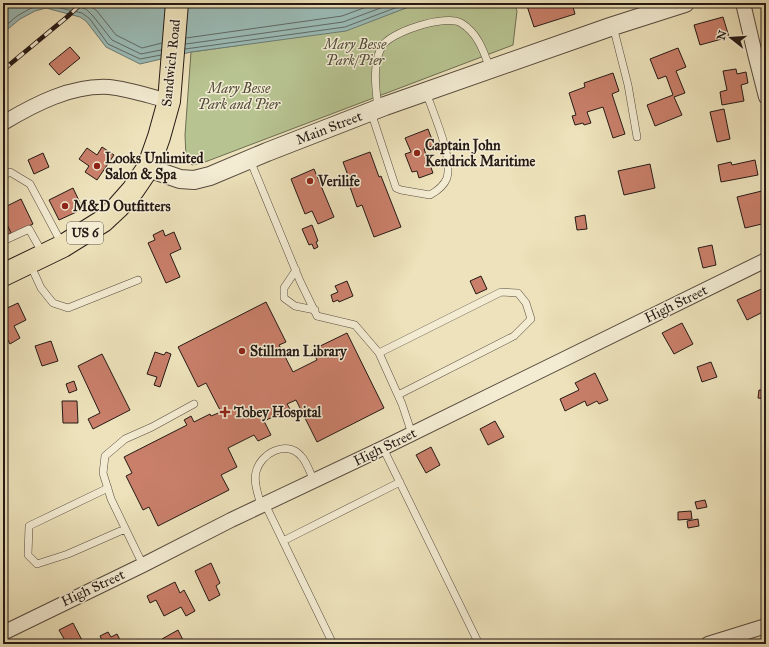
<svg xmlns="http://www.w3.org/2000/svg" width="769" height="647" font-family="'IM FELL Great Primer',serif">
	<rect width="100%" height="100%" fill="#ede2bb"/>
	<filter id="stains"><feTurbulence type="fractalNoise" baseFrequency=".005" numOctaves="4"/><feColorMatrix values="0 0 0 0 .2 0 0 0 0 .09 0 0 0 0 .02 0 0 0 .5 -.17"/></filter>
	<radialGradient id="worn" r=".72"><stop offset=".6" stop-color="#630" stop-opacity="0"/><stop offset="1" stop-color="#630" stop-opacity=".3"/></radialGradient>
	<path fill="#b7c391" stroke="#6e6e53" d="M 419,3 L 514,3 L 517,11 L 513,45 L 205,162 L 192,165 L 186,157 L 185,135 L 191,52 L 241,45 L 389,14 Z"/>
	<path fill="#9bbcb7" stroke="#6c7b76" d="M 3,3 L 419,3 L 346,31 L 191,52 L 140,64 L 106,47 L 86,21 L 80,17 L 46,8 L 35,11 L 20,19 L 3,33 Z"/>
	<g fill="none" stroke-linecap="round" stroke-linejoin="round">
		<path stroke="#606a66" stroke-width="1" d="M 62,3 L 86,9 L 93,16 L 112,40 L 141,54 L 161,50
			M 86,3 L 97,11 L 116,35 L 142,48 L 162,43
			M 3,28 L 17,16 L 33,7 L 47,5 L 82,13 L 90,19 L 108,44 L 140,59 L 161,55
			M 186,38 L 342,16 L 377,3
			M 186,44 L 343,22 L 394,3
			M 185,49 L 345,27 L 408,3"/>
	</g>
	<path fill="#c97f6a" stroke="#251915" d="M 526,3 L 572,3 L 575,14 L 534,27 Z
		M 723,17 L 729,37 L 700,45 L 694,25 Z
		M 70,47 L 80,58 L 59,75 L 49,64 Z
		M 678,48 L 686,67 L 676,71 L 685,93 L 674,97 L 682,115 L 655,126 L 647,105 L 673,95 L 666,76 L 658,79 L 650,59 Z
		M 736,69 L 737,74 L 746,72 L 748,83 L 741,85 L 744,101 L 722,105 L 720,92 L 727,90 L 723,71 Z
		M 613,73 L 619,91 L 612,94 L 625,134 L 613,138 L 603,107 L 587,112 L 591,123 L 584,125 L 583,123 L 575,125 L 572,116 L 576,115 L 569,93 L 585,87 L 584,83 Z
		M 724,109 L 730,139 L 717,142 L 710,112 Z
		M 428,129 L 434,145 L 424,149 L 433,173 L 419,178 L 417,171 L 412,172 L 405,154 L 411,152 L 405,138 Z
		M 102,147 L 114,155 L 97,180 L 85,172 L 89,166 L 79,159 L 87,148 L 97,155 Z
		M 370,152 L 379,177 L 381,176 L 401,227 L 374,237 L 362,205 L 357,207 L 350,187 L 352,186 L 343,162 Z
		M 43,153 L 49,167 L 34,174 L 28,160 Z
		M 755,160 L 758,175 L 721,182 L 718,165 L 731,162 L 732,165 Z
		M 650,164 L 655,188 L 624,195 L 618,171 Z
		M 314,169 L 334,217 L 318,224 L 312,211 L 305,214 L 291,179 Z
		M 73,188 L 83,209 L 59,220 L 49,200 Z
		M 766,190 L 766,223 L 745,228 L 737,197 Z
		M 21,199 L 33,224 L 3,238 L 3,208 Z
		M 585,215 L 587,229 L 577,230 L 575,217 Z
		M 3,216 L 11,233 L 3,237 Z
		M 312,225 L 318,241 L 316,242 L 318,247 L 314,249 L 312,244 L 309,245 L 302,229 Z
		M 163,230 L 165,236 L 174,232 L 181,249 L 170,254 L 180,277 L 166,283 L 148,243 L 155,240 L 153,235 Z
		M 712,245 L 716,265 L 703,268 L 698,248 Z
		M 481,276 L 487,289 L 476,294 L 470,281 Z
		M 347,281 L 353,296 L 339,302 L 338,300 L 333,302 L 331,295 L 338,292 L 335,286 Z
		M 766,287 L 766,317 L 763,312 L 747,320 L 737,300 Z
		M 266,302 L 286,342 L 279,345 L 293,372 L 317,360 L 312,350 L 347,333 L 384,408 L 317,442 L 296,400 L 287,404 L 290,409 L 264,421 L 271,435 L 258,441 L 254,435 L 228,448 L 237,467 L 221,475 L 229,490 L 158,526 L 149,507 L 143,510 L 126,476 L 132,473 L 124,457 L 187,425 L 184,420 L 191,416 L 194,422 L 210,414 L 211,416 L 221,412 L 206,383 L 198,387 L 178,347 Z
		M 18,303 L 26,320 L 14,326 L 20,338 L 10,344 L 3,331 L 6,329 L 3,324 L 3,310 Z
		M 682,323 L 693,344 L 674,354 L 662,333 Z
		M 51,341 L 58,361 L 42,366 L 35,346 Z
		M 155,352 L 164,355 L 166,352 L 171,354 L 160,387 L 154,385 L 157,377 L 147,374 Z
		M 102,354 L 130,410 L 93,429 L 88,419 L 100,413 L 78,366 Z
		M 711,362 L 717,377 L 702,382 L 697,367 Z
		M 595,373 L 608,400 L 599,404 L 597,401 L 587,406 L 585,401 L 565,411 L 560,399 L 579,390 L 575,383 Z
		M 762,376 L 766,376 L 766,399 L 758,398 L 759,390 L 762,390 Z
		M 74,381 L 77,390 L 69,393 L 66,384 Z
		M 62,401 L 77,401 L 78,423 L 63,423 Z
		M 495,421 L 504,437 L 488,445 L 480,429 Z
		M 3,430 L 7,445 L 3,446 Z
		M 431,447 L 440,465 L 426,473 L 416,455 Z
		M 705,500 L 707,507 L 697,509 L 695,502 Z
		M 691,511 L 692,519 L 678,520 L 678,512 Z
		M 698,519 L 699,526 L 688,528 L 687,521 Z
		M 211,563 L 220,583 L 216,586 L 220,595 L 209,601 L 195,571 Z
		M 175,582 L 180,593 L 184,590 L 195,611 L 186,616 L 181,607 L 164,616 L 156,600 L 150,603 L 147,596 Z
		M 73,623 L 84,644 L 67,644 L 59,630 Z
		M 178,630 L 185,644 L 164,644 L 162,639 Z
		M 108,632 L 111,637 L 117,634 L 122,644 L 95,644 L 102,640 L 100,636 Z"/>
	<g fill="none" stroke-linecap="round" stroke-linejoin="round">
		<g stroke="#574b3e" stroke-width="8">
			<path id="service" d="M 613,26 L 628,85 L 637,137
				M 378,109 C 376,88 372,68 381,48 C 388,32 446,14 461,23 C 478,33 484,52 490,69
				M 371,112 L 396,188 L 401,190 L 430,195 C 437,191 444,186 447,178 C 453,156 433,113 426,92
				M 250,160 L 300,281 L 317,316 L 355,325 L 379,353 L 402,404 L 412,434
				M 3,176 L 10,172 L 30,184 L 62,244
				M 3,241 L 29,229 L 43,254
				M 30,264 L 41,288 L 53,303 L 68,308 L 138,280
				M 296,270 L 284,288 L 284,298 L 295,306 L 315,310
				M 379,353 L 501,292 L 518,293 L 526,303 L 531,319 L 514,336 L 398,395
				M 383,448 L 479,644
				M 108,488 L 29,526 L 28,555 L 37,564 L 68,554 L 125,529
				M 265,504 L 333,644
				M 261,506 C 259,496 253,483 256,472 C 260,454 286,439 301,456 C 307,462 310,473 314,481
				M 283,541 L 400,482
				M 143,565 L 111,499 L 103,473 L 105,456 L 125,439 L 152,427 L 194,404"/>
		</g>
		<g stroke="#574b3e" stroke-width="16">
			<path id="minor" d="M 743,3 L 755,54 L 766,97
				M 3,123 C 35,104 71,85 109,87 C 129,89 149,96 169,101
				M 3,633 L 143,565 L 231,520 L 383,448 L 766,260
				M 708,644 L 766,626"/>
		</g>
		<g stroke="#574b3e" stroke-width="20">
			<path id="tertiary" d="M 148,168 L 180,179 L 194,180 L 210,176 L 267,152 L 385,106 L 613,26 L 685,3"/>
		</g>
		<g stroke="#251915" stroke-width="24">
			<path id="primary" d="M 3,275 L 63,246 L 103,221 L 118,207 L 133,190 L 148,168 L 159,137 L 169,101 L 177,3"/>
		</g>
		<use href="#service" stroke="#f3ecd3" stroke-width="7"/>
		<use href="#minor" stroke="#f3ecd3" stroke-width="14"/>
		<use href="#tertiary" stroke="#f3ecd3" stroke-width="18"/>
		<use href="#primary" stroke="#ede2bb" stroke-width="22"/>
		<g stroke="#251915" stroke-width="4.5">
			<path id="rail" d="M 3,70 L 67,17 L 82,3"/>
		</g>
		<use href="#rail" stroke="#f3ecd3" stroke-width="3" stroke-dasharray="9" stroke-linecap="butt"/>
	</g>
	<g fill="#8f2418" stroke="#f3ecd3" stroke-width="1.5">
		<circle cx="417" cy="153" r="4"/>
		<circle cx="97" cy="166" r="4"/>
		<circle cx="310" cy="181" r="4"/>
		<circle cx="65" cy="206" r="4"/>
		<circle cx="242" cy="351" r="4"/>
		<path d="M223 406h4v4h4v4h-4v4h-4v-4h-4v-4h4z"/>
	</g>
	<g text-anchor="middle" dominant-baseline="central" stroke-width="3" stroke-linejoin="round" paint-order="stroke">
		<rect fill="#f3ecd3" stroke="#63584e" stroke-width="1" x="67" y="222" width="36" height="22" rx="3"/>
		<g font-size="13" font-weight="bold" fill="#251915">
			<text x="85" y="233">US 6</text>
		</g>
		<g font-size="14" font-style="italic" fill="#514c3a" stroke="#f3ecd3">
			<text x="355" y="44">Mary Besse<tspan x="355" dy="16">Park/Pier</tspan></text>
			<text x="239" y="88">Mary Besse<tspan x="239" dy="16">Park and Pier</tspan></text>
		</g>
		<g font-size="14" fill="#251915" stroke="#f3ecd3">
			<text transform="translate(171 63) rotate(-84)">Sandwich Road</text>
			<text transform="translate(329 128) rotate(-21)">Main Street</text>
			<text transform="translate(676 304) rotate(-26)">High Street</text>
			<text transform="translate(385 447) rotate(-26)">High Street</text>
			<text transform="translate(93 588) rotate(-25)">High Street</text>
		</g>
		<g font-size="14" font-weight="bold" fill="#251915" stroke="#f3ecd3" text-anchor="start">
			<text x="425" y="145">Captain John<tspan x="425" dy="16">Kendrick Maritime</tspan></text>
			<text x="105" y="158">Looks Unlimited<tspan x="105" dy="16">Salon &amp; Spa</tspan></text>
			<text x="318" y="181">Verilife</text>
			<text x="73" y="206">M&amp;D Outfitters</text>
			<text x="250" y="351">Stillman Library</text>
			<text x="234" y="412">Tobey Hospital</text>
		</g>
	</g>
	<rect width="769" height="647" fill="none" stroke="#ede2bb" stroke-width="16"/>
	<rect x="4" y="4" width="761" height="639" fill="none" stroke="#251915" stroke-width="2"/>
	<rect x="8" y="8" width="753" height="631" fill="none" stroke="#251915"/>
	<g transform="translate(731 38) rotate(287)" stroke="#f3ecd3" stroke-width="3" paint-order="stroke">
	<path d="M0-3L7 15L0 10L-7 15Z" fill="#251915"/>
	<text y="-6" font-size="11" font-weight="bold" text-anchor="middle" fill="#251915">N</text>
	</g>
	<rect width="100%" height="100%" filter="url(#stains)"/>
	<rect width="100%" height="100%" fill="url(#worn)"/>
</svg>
